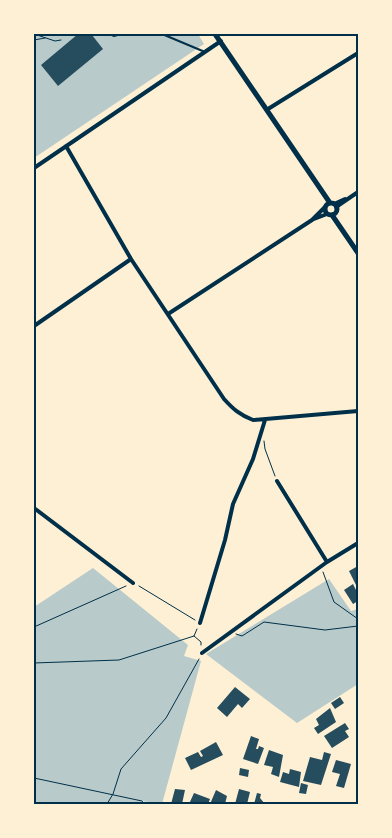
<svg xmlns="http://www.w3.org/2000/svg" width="392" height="838" font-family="Barlow,sans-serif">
	<rect width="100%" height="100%" fill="#fdf0d5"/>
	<path fill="#b9caca" d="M 34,34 L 198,34 L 204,44 L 34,158 Z
		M 93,568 L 188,645 L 184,656 L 201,661 L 162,804 L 141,801 L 140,804 L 34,804 L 34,607 Z
		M 329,579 L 351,611 L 358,609 L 358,684 L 297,723 L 206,654 Z"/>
	<path fill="#264d5e" d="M 78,34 L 94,34 L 92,35 L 103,49 L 58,86 L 41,65 Z
		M 358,566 L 358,589 L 349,571 Z
		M 353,584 L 358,594 L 358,601 L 353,604 L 344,590 Z
		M 235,687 L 250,699 L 242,708 L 238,704 L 227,717 L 217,708 Z
		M 340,697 L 344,703 L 335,709 L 331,703 Z
		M 330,708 L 336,722 L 318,734 L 314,728 L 319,725 L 316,719 Z
		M 345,723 L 349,729 L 345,731 L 349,737 L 332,748 L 324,736 Z
		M 251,736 L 259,739 L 256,749 L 258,749 L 259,746 L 264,748 L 258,764 L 243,759 Z
		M 216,742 L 223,755 L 191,770 L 185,758 L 198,752 L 201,757 L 203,756 L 200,751 Z
		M 269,750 L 283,755 L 279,777 L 271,774 L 273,767 L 264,765 Z
		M 324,752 L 331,754 L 321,785 L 303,781 L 310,757 L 322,760 Z
		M 336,760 L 351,764 L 344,788 L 336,786 L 340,774 L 332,772 Z
		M 240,768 L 249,770 L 248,777 L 239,775 Z
		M 290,769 L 301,772 L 299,787 L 280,782 L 283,772 L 289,774 Z
		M 301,783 L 308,785 L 306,794 L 299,793 Z
		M 175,789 L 185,790 L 182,804 L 171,804 Z
		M 239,789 L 250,792 L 247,804 L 235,804 Z
		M 216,790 L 227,796 L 225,804 L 210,804 Z
		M 194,793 L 210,799 L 208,804 L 189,804 Z
		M 257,793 L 261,794 L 260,798 L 265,804 L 254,804 Z"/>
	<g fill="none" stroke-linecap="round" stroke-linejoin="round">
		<path stroke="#003049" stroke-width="1" d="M 34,34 L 55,41 L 61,40
			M 34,40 L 45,38
			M 264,441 L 265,449 L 275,476
			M 323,572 L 334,602 L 358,619
			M 139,586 L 195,620
			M 34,627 L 126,586
			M 236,634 L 242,636 L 264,622 L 325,630 L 358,626
			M 194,636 L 201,642 L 201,645
			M 34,663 L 119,660 L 194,636 L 197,629
			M 34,778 L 142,801 L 144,804
			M 107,804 L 113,794 L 121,769 L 166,718 L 199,659"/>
		<path stroke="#003049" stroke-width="2" d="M 110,34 L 114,36 L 121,34
			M 162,34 L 205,52"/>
		<path stroke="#003049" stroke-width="4" d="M 268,109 L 358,53
			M 66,146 L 131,259 L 224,399 C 233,409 240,415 253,420 L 358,411
			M 34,168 L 221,41
			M 334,204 L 345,199
			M 336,207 L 358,192
			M 314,219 L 327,214
			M 168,314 L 312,220 L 324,208
			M 34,326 L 131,259
			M 277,481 L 327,562
			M 34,508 L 133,583
			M 200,623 L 225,540 L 233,504 L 253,459 L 265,420
			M 202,653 L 327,562 L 358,543"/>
		<path stroke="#003049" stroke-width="5" d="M 215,34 L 330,203
			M325 209a6 6 0 1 1 12 0a6 6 0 1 1-12 0Z
			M 332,215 L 358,253"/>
	</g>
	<rect width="392" height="838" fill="none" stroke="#fdf0d5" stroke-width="70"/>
	<rect x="35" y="35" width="322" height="768" fill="none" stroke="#003049" stroke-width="2"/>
</svg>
